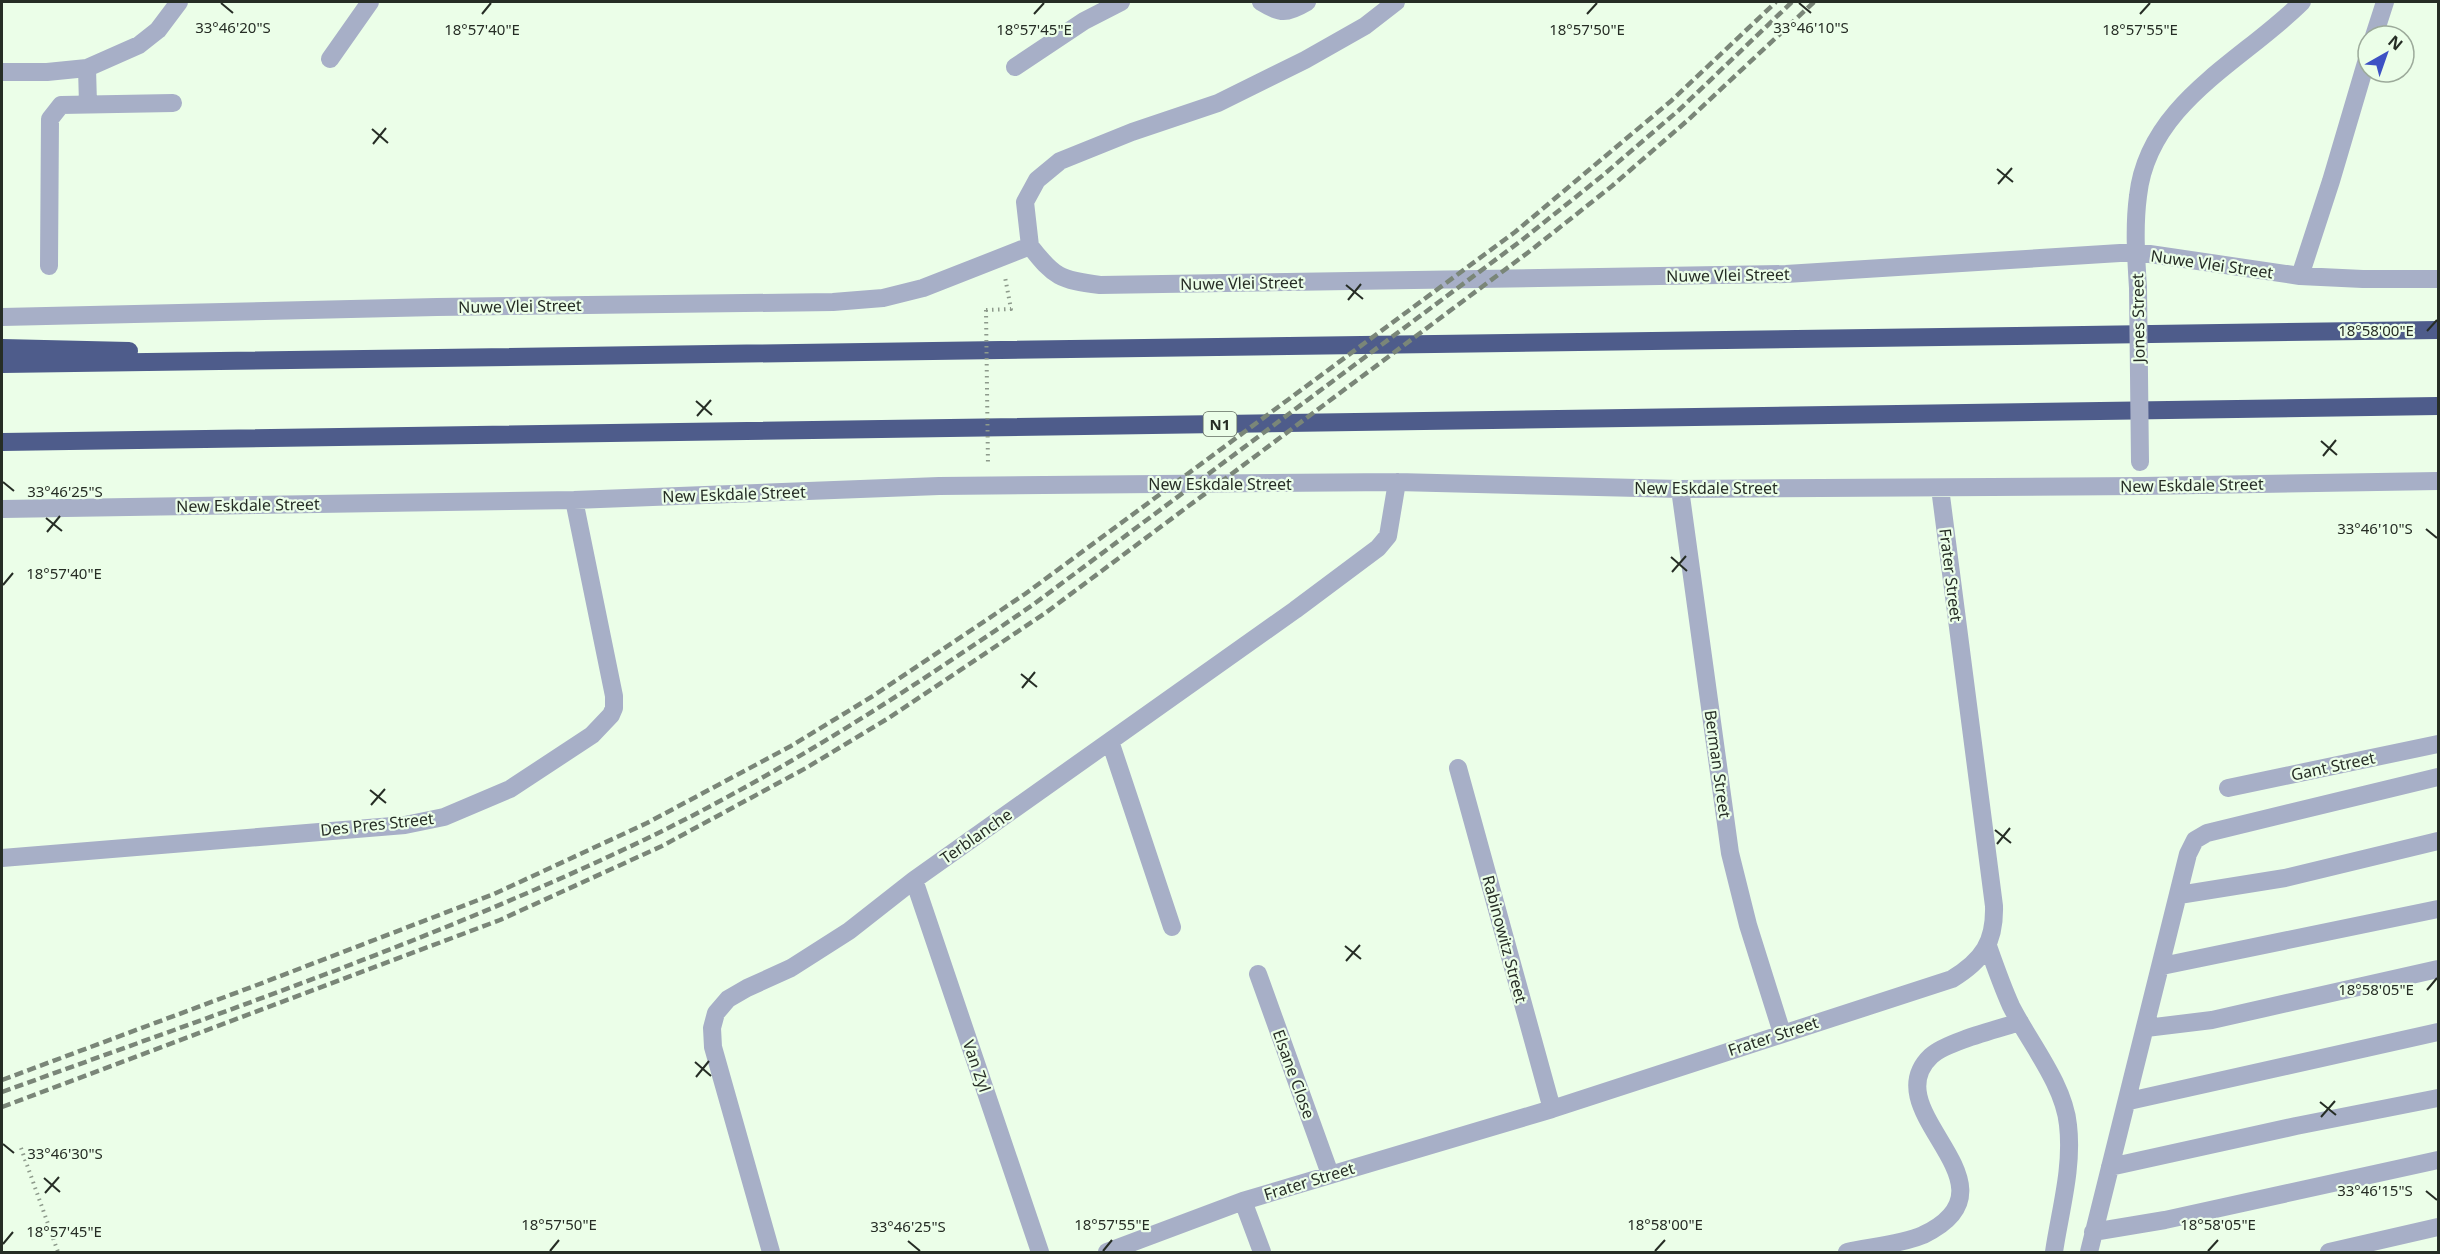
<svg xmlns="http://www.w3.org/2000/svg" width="2440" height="1254" font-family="'Noto Sans',sans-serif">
	<rect width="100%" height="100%" fill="#ebfee8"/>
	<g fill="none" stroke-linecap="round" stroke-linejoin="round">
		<path stroke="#8d9a8b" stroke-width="4" stroke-dasharray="1.5 4.5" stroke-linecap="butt" d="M 986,310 L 1011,309 L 1005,277
			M 21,1148 L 58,1252"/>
		<path stroke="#a7afc7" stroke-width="18" d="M 1261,2 C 1280,14 1287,14 1307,2
			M 2374,36 L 2385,2
			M 330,59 L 370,2
			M 1015,67 L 1084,21 L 1121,2
			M 2,72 L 47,72 L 87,68
			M 88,104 L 87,68 L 139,45 L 158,30 L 179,2
			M 1030,246 L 1025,202 L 1037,180 L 1060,161 L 1132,132 L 1218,103 L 1305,60 L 1365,26 L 1396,2
			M 49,266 L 50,119 L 61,105 L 173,103
			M 2300,276 L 2331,181 L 2368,56
			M 2138,288 C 2136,257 2134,226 2138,196 C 2148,103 2243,61 2302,2
			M 2,317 L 437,307 L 833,302 L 883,298 L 923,288 L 1030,246 C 1054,277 1060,280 1100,285 L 1786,274 L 2136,252 L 2300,276 L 2363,279 L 2438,279
			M 1680,489 L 1730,853 L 1748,925 L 1782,1033
			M 2,509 L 574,500 L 939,486 L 1397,482 L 1680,489 L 2142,486 L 2438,481
			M 1110,741 L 1172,927
			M 1458,768 L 1552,1109
			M 2228,788 L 2438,744
			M 2,858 L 405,825 L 444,817 L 510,789 L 592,735 L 611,715 L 614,708 L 614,696 L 574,500
			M 914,880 L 1040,1252
			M 2179,895 L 2285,878 L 2438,841
			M 1988,946 C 1995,966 2002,986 2011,1006 C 2029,1042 2064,1084 2068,1125 C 2073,1168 2060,1211 2054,1252
			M 2162,966 L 2438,909
			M 1258,974 L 1330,1174
			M 2146,1028 L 2212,1020 L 2438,969
			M 2129,1101 L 2438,1032
			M 2110,1167 L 2296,1126 L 2438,1098
			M 1243,1201 L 1262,1252
			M 2093,1232 L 2165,1220 L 2438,1160
			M 771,1252 L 713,1047 L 712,1028 L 716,1013 L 728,999 L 747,988 L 791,968 L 849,931 L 914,880 L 1295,610 L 1378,548 L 1388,536 L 1397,482
			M 1107,1252 L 1243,1201 L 1552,1109 L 1952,979 C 1983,960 1995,942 1994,906 L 1940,488
			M 1847,1252 C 1870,1247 1902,1244 1923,1235 C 2028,1185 1872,1112 1931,1056 C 1946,1042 1998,1029 2020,1022
			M 2089,1252 L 2188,854 L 2195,840 L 2207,833 L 2438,777
			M 2329,1252 L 2438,1227"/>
		<path stroke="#4e5c8b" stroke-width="18" d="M 2,348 L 129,351
			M 2,364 L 2438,330
			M 2,442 L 2438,406"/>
		<path stroke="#7a8678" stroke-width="4.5" stroke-dasharray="9 4.5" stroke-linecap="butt" d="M 2,1080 L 257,985 L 494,894 L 647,823 L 791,746 L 873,696 L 1025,594 L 1515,232 L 1671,101 L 1776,2
			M 2,1092 C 220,1013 441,938 650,837 C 785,771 911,689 1034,604 L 1522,240 L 1602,176 L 1679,110 L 1792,2
			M 2,1107 L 500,920 L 662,846 L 806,768 L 887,719 L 1044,614 L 1530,251 L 1612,186 L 1688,120 L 1814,2"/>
		<path stroke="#8d9a8b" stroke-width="4" stroke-dasharray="1.5 4.5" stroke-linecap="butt" d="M 986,310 L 988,466"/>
		<path stroke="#a7afc7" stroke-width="18" d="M 2138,288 L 2140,462"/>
	</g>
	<path fill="none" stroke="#262d25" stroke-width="2" d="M 221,3 L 233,13M 1799,3 L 1811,13M 482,14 L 491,3M 1034,14 L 1044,3M 1587,14 L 1597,3M 2140,14 L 2150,3M 372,129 L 388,143M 373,144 L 386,128M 1997,169 L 2013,182M 1998,184 L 2012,168M 1346,285 L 1363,299M 1348,300 L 1361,284M 2427,331 L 2437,320M 696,401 L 712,415M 697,416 L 711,400M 2321,441 L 2337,455M 2323,456 L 2336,440M 3,482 L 14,491M 46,518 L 62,531M 2426,529 L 2437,538M 47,532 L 60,516M 1671,557 L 1687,571M 1672,572 L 1686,556M 3,585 L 13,573M 1021,674 L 1037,687M 1022,688 L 1035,672M 370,790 L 386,803M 371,805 L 385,789M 1995,830 L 2011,843M 1997,844 L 2010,828M 1345,946 L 1361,959M 1346,961 L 1360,945M 2427,990 L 2437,978M 695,1062 L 711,1076M 696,1077 L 709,1061M 2320,1102 L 2336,1115M 2321,1117 L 2335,1101M 3,1144 L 14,1153M 44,1178 L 60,1192M 2426,1191 L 2437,1200M 45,1193 L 59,1177M 908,1241 L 920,1251M 3,1244 L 13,1232M 550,1251 L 559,1240M 1103,1251 L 1112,1240M 1655,1251 L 1665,1240M 2208,1251 L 2218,1240"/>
	<g text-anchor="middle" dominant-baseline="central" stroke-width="4.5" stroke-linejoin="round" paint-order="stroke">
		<rect fill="#ebfee8" stroke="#616c60" stroke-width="1.5" x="1203.5" y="412" width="33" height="24" rx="4.5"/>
		<g font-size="15" font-weight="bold" fill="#262d25">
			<text x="1220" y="424">N1</text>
		</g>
		<g font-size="16" fill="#262d25" stroke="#ebfee8">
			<text transform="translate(2212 264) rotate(8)">Nuwe Vlei Street</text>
			<text transform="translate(1728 275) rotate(-1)">Nuwe Vlei Street</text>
			<text transform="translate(1242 283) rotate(-1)">Nuwe Vlei Street</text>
			<text transform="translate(520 306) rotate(-1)">Nuwe Vlei Street</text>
			<text transform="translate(2138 318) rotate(-91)">Jones Street</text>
			<text x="1220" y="484">New Eskdale Street</text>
			<text transform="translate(2192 485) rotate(-1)">New Eskdale Street</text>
			<text x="1706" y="488">New Eskdale Street</text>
			<text transform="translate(734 494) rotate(-2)">New Eskdale Street</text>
			<text transform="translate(248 505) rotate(-1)">New Eskdale Street</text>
			<text transform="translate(1951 575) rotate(83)">Frater Street</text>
			<text transform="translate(1718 764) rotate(82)">Berman Street</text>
			<text transform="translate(2333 766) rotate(-12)">Gant Street</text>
			<text transform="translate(377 824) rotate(-6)">Des Pres Street</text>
			<text transform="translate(976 836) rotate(-35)">Terblanche</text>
			<text transform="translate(1505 939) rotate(75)">Rabinowitz Street</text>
			<text transform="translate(1773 1036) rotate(-18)">Frater Street</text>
			<text transform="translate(977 1066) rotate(71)">Van Zyl</text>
			<text transform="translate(1294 1074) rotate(70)">Elsane Close</text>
			<text transform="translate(1309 1181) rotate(-17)">Frater Street</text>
		</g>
	</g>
	<g font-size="15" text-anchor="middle" fill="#262d25" stroke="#ebfee8" stroke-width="4.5" stroke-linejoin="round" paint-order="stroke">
		<text x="233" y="33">33°46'20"S</text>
		<text x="1811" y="33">33°46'10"S</text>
		<text x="482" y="35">18°57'40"E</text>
		<text x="1034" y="35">18°57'45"E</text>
		<text x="1587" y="35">18°57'50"E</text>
		<text x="2140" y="35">18°57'55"E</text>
		<text x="2376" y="336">18°58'00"E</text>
		<text x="65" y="497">33°46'25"S</text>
		<text x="2375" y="534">33°46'10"S</text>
		<text x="64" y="579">18°57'40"E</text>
		<text x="2376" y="995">18°58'05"E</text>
		<text x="65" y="1159">33°46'30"S</text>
		<text x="2375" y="1196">33°46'15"S</text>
		<text x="559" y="1230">18°57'50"E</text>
		<text x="1112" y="1230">18°57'55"E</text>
		<text x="1665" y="1230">18°58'00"E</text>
		<text x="2218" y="1230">18°58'05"E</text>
		<text x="908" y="1232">33°46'25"S</text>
		<text x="64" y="1237">18°57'45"E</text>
	</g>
	<rect width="2440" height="1254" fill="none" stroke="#262d25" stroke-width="6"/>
	<g transform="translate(2386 54) rotate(40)"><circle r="28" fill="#ebfee8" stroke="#9caa9a" stroke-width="1.5"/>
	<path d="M0-4.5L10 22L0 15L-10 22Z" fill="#3d51c4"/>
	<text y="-9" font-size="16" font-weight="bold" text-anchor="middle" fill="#262d25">N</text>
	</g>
</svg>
